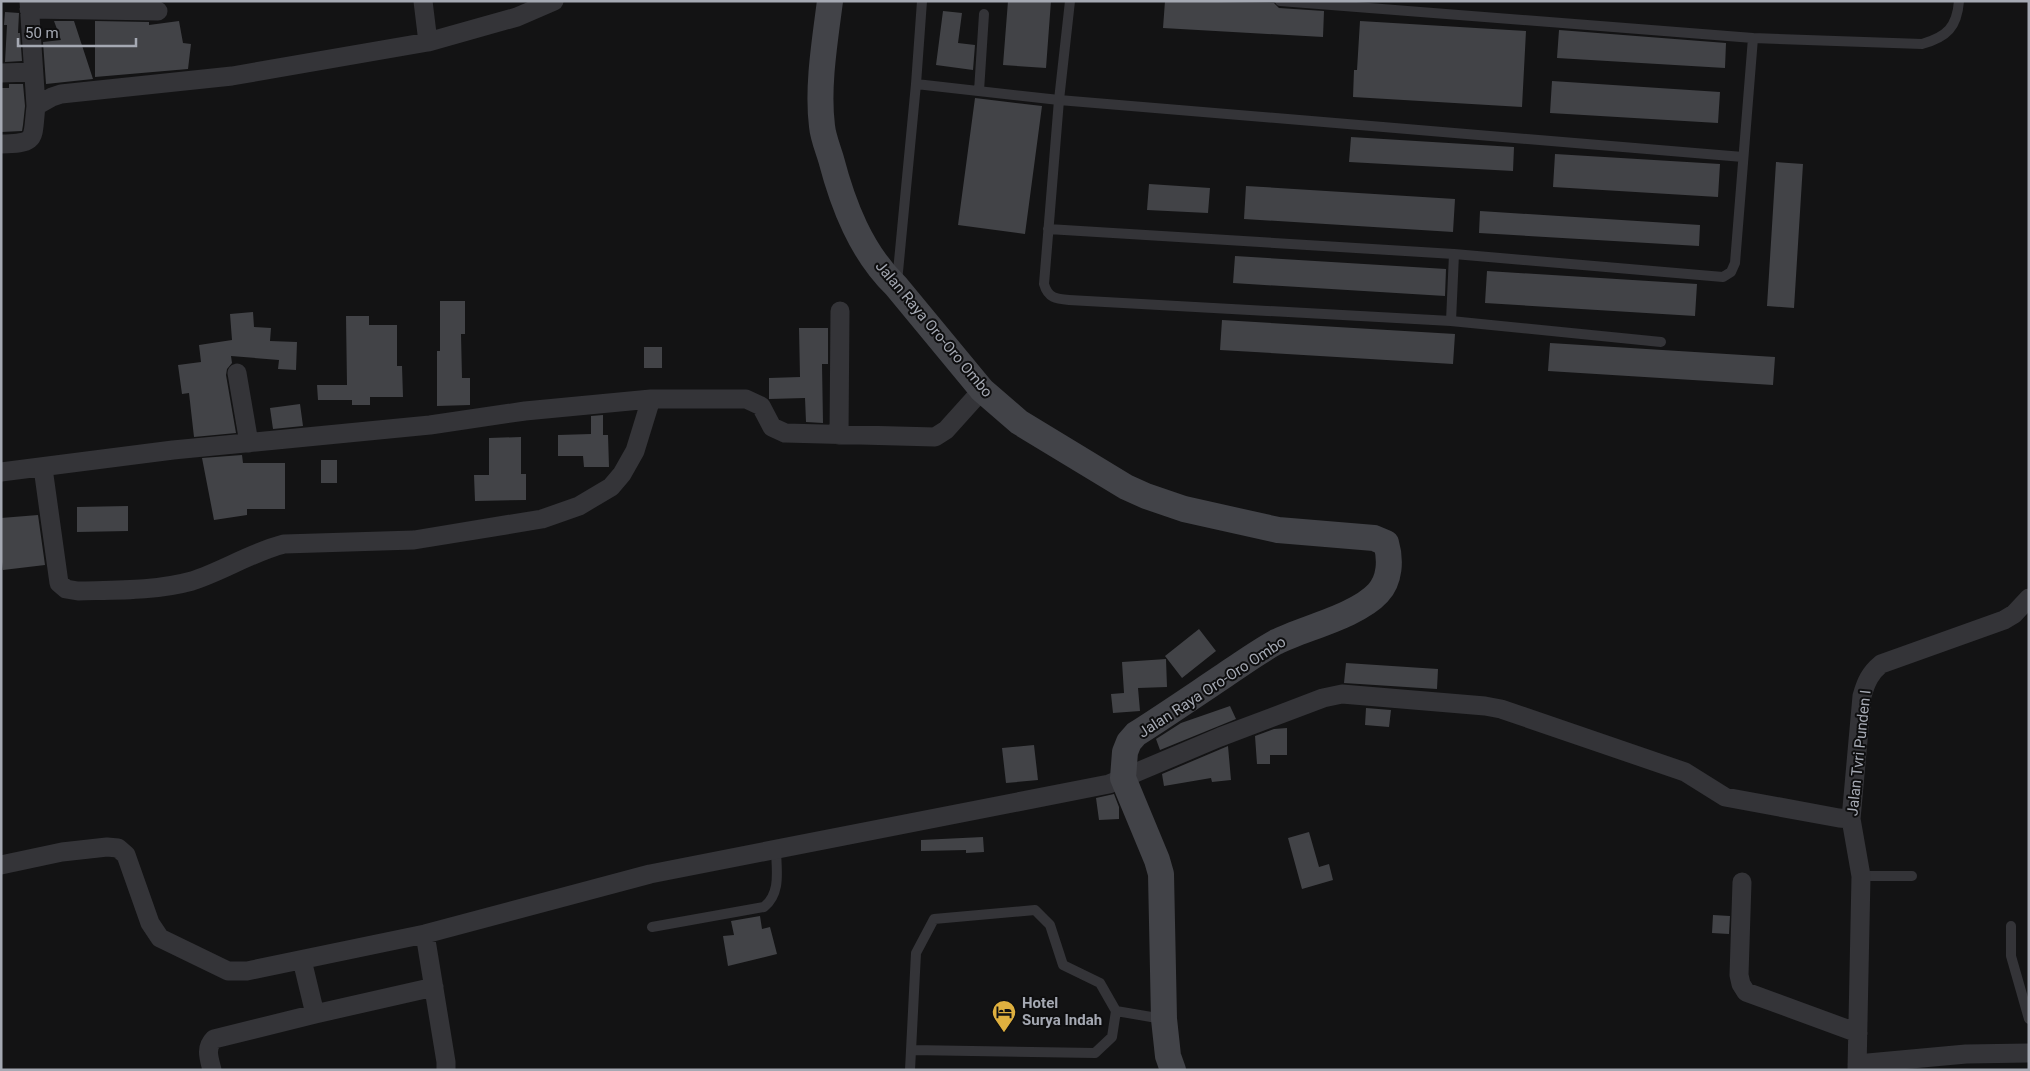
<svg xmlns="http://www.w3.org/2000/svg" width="2030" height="1071" font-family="Roboto,sans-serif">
	<rect width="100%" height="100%" fill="#131314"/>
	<path fill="#424347" d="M 1008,1 L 1051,1 L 1046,68 L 1003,65 Z
		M 1165,1 L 1274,3 L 1279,8 L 1324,11 L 1323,37 L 1163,28 Z
		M 943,11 L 962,13 L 958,43 L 975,45 L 973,70 L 936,65 Z
		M 5,12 L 19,13 L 18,33 L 20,33 L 22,61 L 5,62 L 7,25 L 4,25 Z
		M 54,21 L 74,21 L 93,79 L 46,84 L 43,42 L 61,40 Z
		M 95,21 L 149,22 L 149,25 L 179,21 L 183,43 L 191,44 L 188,69 L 95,77 Z
		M 1360,21 L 1526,31 L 1522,107 L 1353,97 L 1354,70 L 1357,70 Z
		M 1559,30 L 1726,43 L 1725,68 L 1557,58 Z
		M 1552,81 L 1720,92 L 1718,123 L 1550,113 Z
		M 9,84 L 23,84 L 25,106 L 23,125 L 22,131 L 1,132 L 1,88 L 9,88 Z
		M 975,98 L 1042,106 L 1025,234 L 958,225 Z
		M 1351,137 L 1514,147 L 1513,171 L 1349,162 Z
		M 1555,154 L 1720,164 L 1718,197 L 1553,187 Z
		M 1776,162 L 1803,164 L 1794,308 L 1767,306 Z
		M 1149,184 L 1210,188 L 1208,213 L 1147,210 Z
		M 1246,186 L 1455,199 L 1453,232 L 1244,219 Z
		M 1480,211 L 1700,225 L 1699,246 L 1479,233 Z
		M 1235,256 L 1446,269 L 1445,296 L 1233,283 Z
		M 1487,271 L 1697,284 L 1695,316 L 1485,303 Z
		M 440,301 L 465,301 L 465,334 L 461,334 L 462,378 L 470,378 L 470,405 L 437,406 L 437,351 L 440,351 Z
		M 253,312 L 254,327 L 271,328 L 270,341 L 297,342 L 296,370 L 278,369 L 279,360 L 231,356 L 232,363 L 227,369 L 226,375 L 236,433 L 194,437 L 189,393 L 182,394 L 178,365 L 201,362 L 199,345 L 232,340 L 230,314 Z
		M 346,316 L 369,316 L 369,325 L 397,325 L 397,366 L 402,366 L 403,397 L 370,397 L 370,405 L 352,405 L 352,400 L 318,400 L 317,385 L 347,385 Z
		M 1222,320 L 1455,334 L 1453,364 L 1220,350 Z
		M 799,328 L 828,328 L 828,364 L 822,364 L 823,423 L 806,422 L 805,398 L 769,399 L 769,378 L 800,377 Z
		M 1550,343 L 1775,357 L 1773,385 L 1548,371 Z
		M 644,347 L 662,347 L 662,368 L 644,368 Z
		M 300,404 L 303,426 L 273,429 L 270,408 Z
		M 603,415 L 603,435 L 608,435 L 609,467 L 584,467 L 583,456 L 558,456 L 558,435 L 591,434 L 591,416 Z
		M 521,437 L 521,474 L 526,474 L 526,500 L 475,501 L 474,475 L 489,475 L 489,438 Z
		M 242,455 L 243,463 L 285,463 L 285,509 L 247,509 L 247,515 L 214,520 L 202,458 Z
		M 321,460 L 337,460 L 337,483 L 321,483 Z
		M 128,506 L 128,531 L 77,532 L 77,507 Z
		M 38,515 L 45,565 L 3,570 L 1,554 L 1,518 Z
		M 1199,629 L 1216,651 L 1182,678 L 1165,656 Z
		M 1166,659 L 1167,687 L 1138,688 L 1140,711 L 1113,713 L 1111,694 L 1124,693 L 1122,662 Z
		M 1346,663 L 1438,669 L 1437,689 L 1344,683 Z
		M 1230,706 L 1236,719 L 1160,750 L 1156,739 L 1181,723 Z
		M 1366,708 L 1391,710 L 1389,727 L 1365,725 Z
		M 1287,728 L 1287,755 L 1270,755 L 1270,764 L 1257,764 L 1255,736 L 1274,729 Z
		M 1034,745 L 1038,780 L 1006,783 L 1002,748 Z
		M 1228,746 L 1231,780 L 1212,782 L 1211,778 L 1164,786 L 1162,774 Z
		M 1114,794 L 1119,807 L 1119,819 L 1099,820 L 1096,798 Z
		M 1309,832 L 1319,867 L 1329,864 L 1333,880 L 1302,889 L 1288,838 Z
		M 983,837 L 984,852 L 966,853 L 966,850 L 921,851 L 921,840 Z
		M 1713,915 L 1730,916 L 1729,934 L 1712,933 Z
		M 760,916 L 762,929 L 770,927 L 777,954 L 728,966 L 723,936 L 734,935 L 731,921 Z"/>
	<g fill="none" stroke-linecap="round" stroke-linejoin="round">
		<path stroke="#343438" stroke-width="10" d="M 922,1 L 916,84 L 1059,100 L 1743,157
			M 1070,1 L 1059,100 L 1044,284 C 1048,298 1056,299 1069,300 L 1451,321 L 1661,342
			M 1280,1 L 1753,38 L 1922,44 C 1947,37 1957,27 1959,1
			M 979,91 L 984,14
			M 1048,229 L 1454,254 L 1723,277 L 1731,272 L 1735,263 L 1753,38
			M 897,282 L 916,84
			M 1451,321 L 1454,254
			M 1861,876 L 1912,876
			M 2011,926 L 2011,956 L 2029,1019
			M 652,927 L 764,907 C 782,892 776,869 776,848
			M 911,1050 L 1095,1053 L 1112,1037 L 1116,1011
			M 910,1070 L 916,953 L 934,919 L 1035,910 L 1050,925 L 1063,965 L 1100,983 L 1116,1011 L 1163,1019"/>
		<path stroke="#343438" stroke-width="19" d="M 29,1 L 36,106
			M 423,1 L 428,42
			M 29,9 L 158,11
			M 1,73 L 33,72
			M 1,144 C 38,143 32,140 36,106 L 52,97 L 61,94 L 232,76 L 428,42 L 517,17 L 554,1
			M 237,373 L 249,443
			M 839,435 L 840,311
			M 43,468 L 59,583 L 66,589 L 78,591 C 115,590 156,591 192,581 C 223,571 252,552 284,544 L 414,540 L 542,519 L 579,506 L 611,487 L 622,474 L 635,451 L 651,399
			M 1,472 L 173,450 L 430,425 L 525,411 L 651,399 L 746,399 L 761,406 L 772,427 L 785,433 L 935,437 L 946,430 L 982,390
			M 1,865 L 62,852 L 107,847 L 118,848 L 126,855 L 150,923 L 160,938 L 228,971 L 247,971 L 425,934 L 650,874 L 1109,784 L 1220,737 L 1323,698 L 1342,694 L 1485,706 L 1501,709 L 1685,772 L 1725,797 L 1839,818 L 1851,819
			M 1742,882 L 1739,975 L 1741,984 L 1746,992 L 1858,1033
			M 425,934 L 446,1062 L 446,1070
			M 302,960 L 315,1014
			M 1857,1064 L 1966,1054 L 2029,1053
			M 212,1070 C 209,1058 205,1048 214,1039 L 315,1014 L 434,987
			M 1857,1070 L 1861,876 L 1851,819 L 1862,696 C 1866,682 1870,673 1881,664 L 2004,620 L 2014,614 L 2029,598"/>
		<path stroke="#424348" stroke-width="26" d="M 830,1 C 825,40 817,87 822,126 C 823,137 828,149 831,159 C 843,205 861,252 896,286 L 982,390 L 1019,422 L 1126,487 L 1146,496 L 1184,509 L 1278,530 L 1374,538 L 1386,543 C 1391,560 1390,580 1378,593 C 1357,616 1304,628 1276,642 C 1258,652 1241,664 1225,675 C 1195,695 1166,715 1136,734 L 1129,742 L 1125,752 L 1123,778 L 1157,860 L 1161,874 L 1164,1019 L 1168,1056 L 1173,1070"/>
	</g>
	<defs>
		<g id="hotel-pin" transform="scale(1.25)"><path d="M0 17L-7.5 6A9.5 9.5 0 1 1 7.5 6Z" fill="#dfb03f" stroke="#0e0e0f"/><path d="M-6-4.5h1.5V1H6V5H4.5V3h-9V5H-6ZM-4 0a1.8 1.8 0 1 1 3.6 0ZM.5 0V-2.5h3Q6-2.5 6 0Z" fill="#111"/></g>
	</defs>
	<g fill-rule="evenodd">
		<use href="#hotel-pin" x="1004" y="1012"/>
	</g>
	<g text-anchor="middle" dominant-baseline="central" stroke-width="4" stroke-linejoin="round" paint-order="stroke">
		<g font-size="15" fill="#a5a9b3" stroke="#0e0e0f">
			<text transform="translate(934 329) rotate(50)">Jalan Raya Oro-Oro Ombo</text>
			<text transform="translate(1212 687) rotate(-33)">Jalan Raya Oro-Oro Ombo</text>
			<text transform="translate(1859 753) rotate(-84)">Jalan Tvri Punden I</text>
		</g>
		<g font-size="15" font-weight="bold" fill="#a5a9b3" stroke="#0e0e0f" text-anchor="start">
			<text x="1022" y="1003">Hotel<tspan x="1022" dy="17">Surya Indah</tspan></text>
		</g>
	</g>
	<rect width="2030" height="1071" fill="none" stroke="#a5a9b3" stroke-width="5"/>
	<path d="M18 38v8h118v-8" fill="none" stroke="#a5a9b3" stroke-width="2.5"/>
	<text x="25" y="38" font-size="15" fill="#a5a9b3" stroke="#0e0e0f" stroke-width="4" paint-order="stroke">50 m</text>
</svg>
